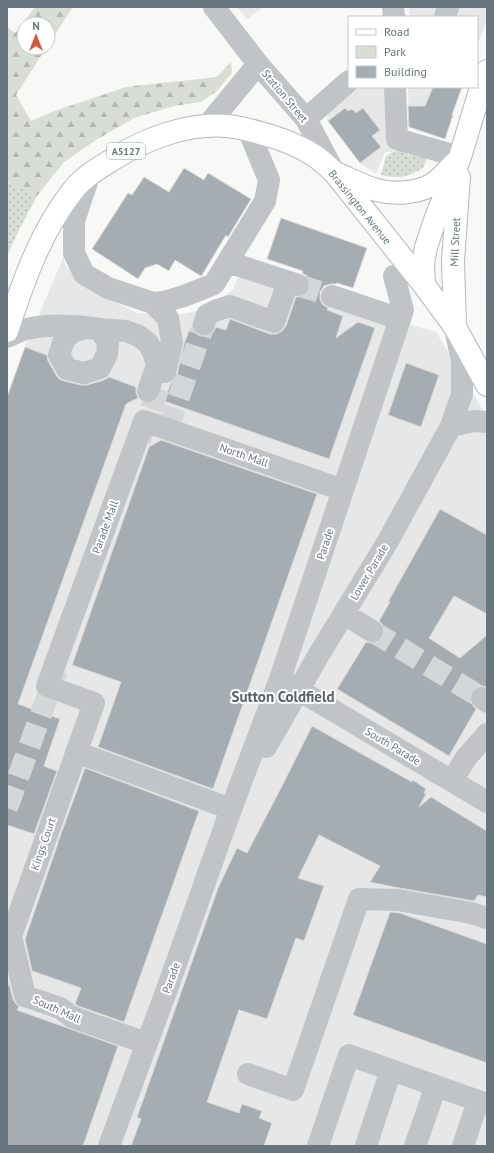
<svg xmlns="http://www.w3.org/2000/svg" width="494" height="1153" font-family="'PT Sans',sans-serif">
	<defs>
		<pattern id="green-dots" width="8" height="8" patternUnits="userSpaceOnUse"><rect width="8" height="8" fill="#d8ddd5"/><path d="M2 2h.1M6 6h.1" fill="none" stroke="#b3b8b2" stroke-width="1.8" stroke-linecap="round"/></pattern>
		<pattern id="forest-firs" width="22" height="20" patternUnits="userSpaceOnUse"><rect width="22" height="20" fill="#d8ddd5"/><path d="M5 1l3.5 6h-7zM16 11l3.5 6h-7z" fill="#b3b8b2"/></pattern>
	</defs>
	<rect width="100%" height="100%" fill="#f8f8f6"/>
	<path fill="#e6e7e6" d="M 237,7 L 263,7 L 247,19 Z
		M 409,7 L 487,7 L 487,19 L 477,46 L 477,17 L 410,17 Z
		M 360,87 L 391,87 L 394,152 L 385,152 L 376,174 L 360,163 L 327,120 L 328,113 Z
		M 408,87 L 462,87 L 453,112 L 453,115 L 446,136 L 444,139 L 409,127 Z
		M 64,256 L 65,265 L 75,278 L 94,291 L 137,313 L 175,315 L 194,312 L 218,300 L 233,290 L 240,269 L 381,316 L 436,332 L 487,417 L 487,1146 L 7,1146 L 7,397 L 25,347 Z"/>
	<path fill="url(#green-dots)" d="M 403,147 L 408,155 L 418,153 L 429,153 L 423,168 L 412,174 L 402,177 L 392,177 L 381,175 L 386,156 Z
		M 7,182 L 37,196 L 18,232 L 7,256 Z"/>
	<path fill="url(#forest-firs)" d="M 35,7 L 73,7 L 48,45 L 48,24 L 24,24 L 24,48 L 46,48 L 16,95 L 31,121 L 52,112 L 126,87 L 217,77 L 231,62 L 232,73 L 217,91 L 201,102 L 174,106 L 134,118 L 96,140 L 64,162 L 37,196 L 7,182 L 7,27 L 15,33 Z"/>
	<path fill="#a5adb2" stroke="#dadad8" d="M 433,87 L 462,87 L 452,115 L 453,115 L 445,139 L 409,127 L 408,106 L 425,106 Z
		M 345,108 L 348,111 L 352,109 L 356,113 L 363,108 L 380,130 L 372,136 L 381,147 L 360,163 L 328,121 Z
		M 184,168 L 204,180 L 208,173 L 251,199 L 228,237 L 226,235 L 202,275 L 201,276 L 175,260 L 169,271 L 157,264 L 145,268 L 138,279 L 92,249 L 128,193 L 132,195 L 144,177 L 169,192 Z
		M 281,218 L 367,248 L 353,288 L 337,283 L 336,284 L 330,284 L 324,286 L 320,292 L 320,299 L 322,304 L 328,308 L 327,310 L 343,316 L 336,338 L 358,322 L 375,328 L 329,459 L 164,401 L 171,383 L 174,380 L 177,375 L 184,344 L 189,331 L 192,328 L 195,333 L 200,336 L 207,336 L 213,333 L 216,327 L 226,330 L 230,319 L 270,334 L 277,334 L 282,331 L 286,326 L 296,297 L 301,297 L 306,295 L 310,289 L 310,282 L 307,276 L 302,273 L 303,271 L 267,259 Z
		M 25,347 L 47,355 L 48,361 L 56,375 L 59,379 L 64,381 L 81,385 L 87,385 L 104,380 L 109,377 L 136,387 L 136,393 L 138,398 L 126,404 L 18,704 L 60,719 L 44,766 L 57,771 L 34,834 L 7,825 L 7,397 Z
		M 406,363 L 439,375 L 421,427 L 388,415 Z
		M 161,440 L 317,494 L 213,789 L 98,747 L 121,682 L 72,665 L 149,447 Z
		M 440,509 L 487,535 L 487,614 L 454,596 L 429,638 L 460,658 L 487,635 L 487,687 L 483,686 L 478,686 L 472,691 L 470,697 L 470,702 L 476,709 L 449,756 L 337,689 L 366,642 L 371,643 L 378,642 L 383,637 L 384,632 L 383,625 L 379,621 L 390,602 L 388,602 Z
		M 312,726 L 412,782 L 413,780 L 426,789 L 424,793 L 426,794 L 419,807 L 431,797 L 487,831 L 487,897 L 478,895 L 474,901 L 394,887 L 370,882 L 380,866 L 319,835 L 298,878 L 324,886 L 304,941 L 296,938 L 267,1019 L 239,1010 L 207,1102 L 239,1113 L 242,1104 L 262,1111 L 259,1118 L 272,1123 L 264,1146 L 131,1146 L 141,1119 L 137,1117 L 218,888 L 237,848 L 247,853 L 282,786 Z
		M 85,768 L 199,811 L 124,1022 L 78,1006 L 75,1004 L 81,988 L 32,971 L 25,939 L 58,843 L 58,842 Z
		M 390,912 L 400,913 L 487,944 L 487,1063 L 353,1015 Z
		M 9,983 L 13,999 L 16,1004 L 19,1006 L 17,1010 L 118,1046 L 83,1146 L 7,1146 L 7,989 Z"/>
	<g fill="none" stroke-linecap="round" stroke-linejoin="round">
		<path stroke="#d4d7d8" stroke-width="22" stroke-dasharray="22 11" stroke-linecap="butt" d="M 298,285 L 332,296
			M 168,429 L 204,324
			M 140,440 L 164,373
			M 372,631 L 482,698
			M 7,808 L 57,670"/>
		<g stroke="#b4b8bb" stroke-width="24">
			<path id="major" d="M 338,174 C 363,185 380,196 408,192 C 417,191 424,189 431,185 C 440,180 447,171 454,164
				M 424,285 L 423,264 L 426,247 L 435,220 L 460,157 L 480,91 L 487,71
				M 455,327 L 453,261 L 459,177
				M 7,331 C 23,282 41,230 74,189 C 84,176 101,167 115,158 C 147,138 188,123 227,126 C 242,127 256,132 271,136 C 287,141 301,147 315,156 C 322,161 328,167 334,172 L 424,285 L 455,327 L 487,385"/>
		</g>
		<path stroke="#c0c4c7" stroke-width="22" d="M 214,7 L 258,64 L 306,119 L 334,172
			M 393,7 L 394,17
			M 445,17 L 448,7
			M 395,87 L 397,139 L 460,157
			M 306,119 L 349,81
			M 207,126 L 258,64
			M 89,176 L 74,221 L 74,253 L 84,274 L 108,288 L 153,303 L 163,302 L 184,296 L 214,284 L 265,201 L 269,180 L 248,129
			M 228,262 L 298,285
			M 332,296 L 400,319
			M 153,303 L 168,318 L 172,342 L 165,372
			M 204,324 L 207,315 L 217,310 L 230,306 L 274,322 L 288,282
			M 7,337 C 14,334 21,330 27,329 C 48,324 79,325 100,329 L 108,343 L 107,354 L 100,368 L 84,373
			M 451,426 L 474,421 L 487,422
			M 344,614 L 372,631
			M 287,683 L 487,802
			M 482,698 L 487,702
			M 266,747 L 318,656 L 388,541 L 451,426 L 462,394 L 462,361 L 456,333
			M 76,752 L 231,809
			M 452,781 L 466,758 L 487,734
			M 146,1043 L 72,1017 L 60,1008 L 25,996 L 11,936 L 94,703 L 47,686 L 144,421 L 343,490
			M 248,1074 L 293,1090 L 359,899 L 398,900 L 471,913 L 487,918
			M 109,1146 L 167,989 L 231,809 L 280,679 L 403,310 L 394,276
			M 318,1146 L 349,1055 L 487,1104
			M 366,1146 L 391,1070
			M 415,1146 L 436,1086
			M 463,1146 L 478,1101"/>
		<use href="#major" stroke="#fff" stroke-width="22"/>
		<path stroke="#c0c4c7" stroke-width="22" d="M 84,373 L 67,369 L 59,355 L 64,340 L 72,332 L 85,328 L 126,331 L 139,336 L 148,343 L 153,352 L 157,365 L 148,391"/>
	</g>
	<g text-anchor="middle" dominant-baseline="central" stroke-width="4" stroke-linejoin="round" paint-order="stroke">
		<rect fill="#fff" stroke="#949ea5" stroke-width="1" x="107" y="143" width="38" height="16" rx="3"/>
		<g font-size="10" font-weight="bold" fill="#66757e">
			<text x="126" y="151">A5127</text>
		</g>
		<g font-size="11" fill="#66757e" stroke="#fff">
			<text transform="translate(285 96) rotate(50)">Station Street</text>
			<text transform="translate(360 207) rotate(51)">Brassington Avenue</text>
			<text transform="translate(455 242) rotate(-87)">Mill Street</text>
			<text transform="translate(244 455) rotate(19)">North Mall</text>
			<text transform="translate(105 527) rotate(-70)">Parade Mall</text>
			<text transform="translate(325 544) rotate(-72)">Parade</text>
			<text transform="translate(369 572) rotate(-59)">Lower Parade</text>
			<text transform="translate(393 746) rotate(31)">South Parade</text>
			<text transform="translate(43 844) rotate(-71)">Kings Court</text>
			<text transform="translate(171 978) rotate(-70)">Parade</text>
			<text transform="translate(57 1009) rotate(24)">South Mall</text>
		</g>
		<g font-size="15" font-weight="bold" fill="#57626a" stroke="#fff">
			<text x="283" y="696">Sutton Coldfield</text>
		</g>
	</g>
	<rect width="494" height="1153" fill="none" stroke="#66757e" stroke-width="16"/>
	<rect x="348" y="16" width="130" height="72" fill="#ffffff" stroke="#c2c8cb"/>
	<rect x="356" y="29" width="20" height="6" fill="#ffffff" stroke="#c2c8cb"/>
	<text x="384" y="36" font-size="12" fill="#66757e">Road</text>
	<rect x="356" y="46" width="20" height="12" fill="#d8ddd5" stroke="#c2c8cb"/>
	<text x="384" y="56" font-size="12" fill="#66757e">Park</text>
	<rect x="356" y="66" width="20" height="12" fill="#a5adb2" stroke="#c2c8cb"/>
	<text x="384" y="76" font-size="12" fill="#66757e">Building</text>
	<g transform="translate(36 36)"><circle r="19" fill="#ffffff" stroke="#c2c8cb"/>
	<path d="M0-3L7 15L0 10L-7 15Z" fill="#d55839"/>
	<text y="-6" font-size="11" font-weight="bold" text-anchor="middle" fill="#66757e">N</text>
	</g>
</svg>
